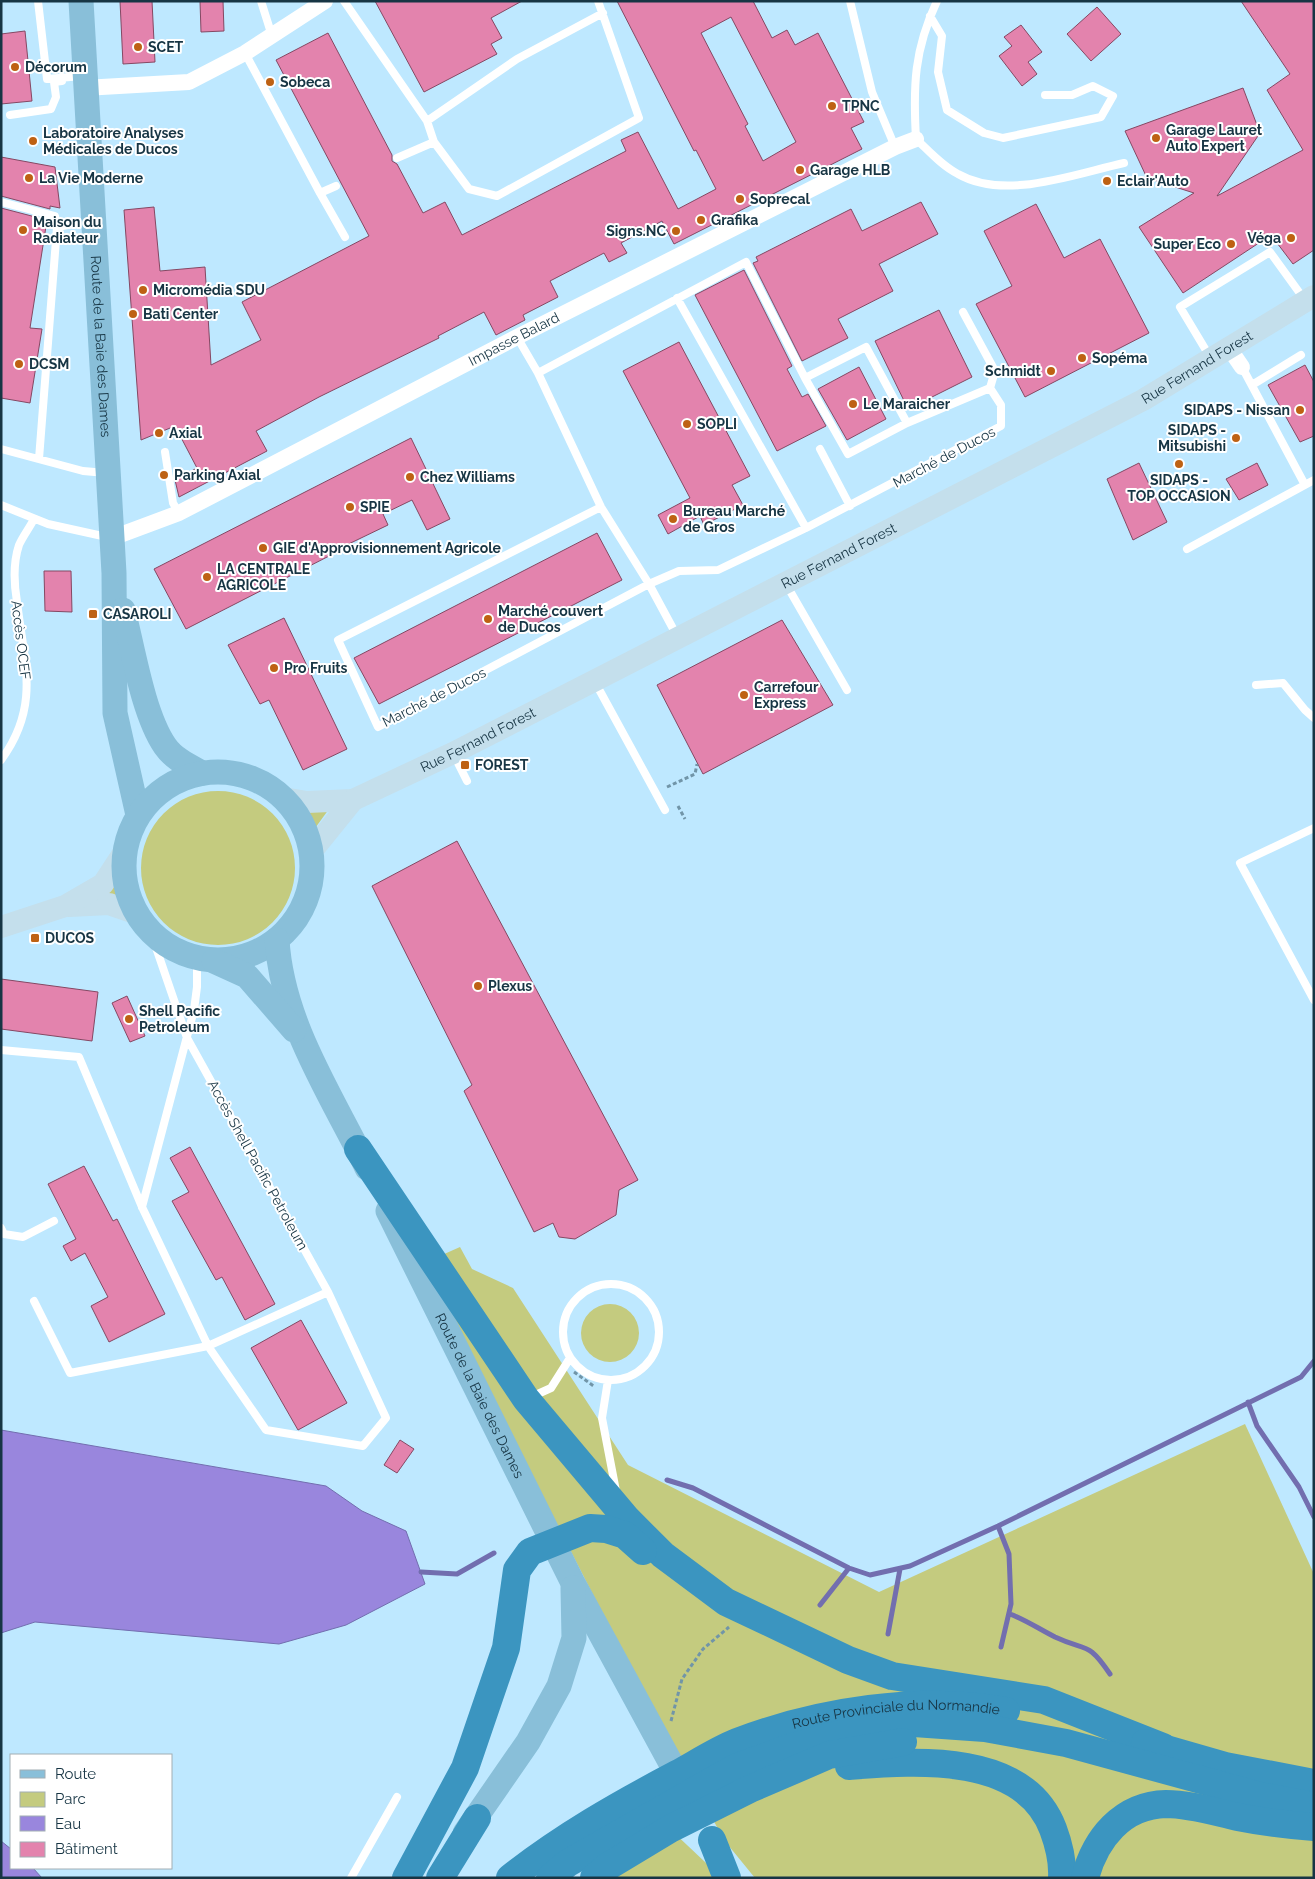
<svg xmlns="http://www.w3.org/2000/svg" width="1315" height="1879" font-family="Raleway,sans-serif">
	<rect width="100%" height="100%" fill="#bee8ff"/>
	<path fill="#c4cb7f" d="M141 868a77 77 0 1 1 154 0a77 77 0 1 1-154 0Z
		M 329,809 L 313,831 L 303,810 Z
		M 121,881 L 126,906 L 96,897 Z
		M 460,1247 L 472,1269 L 513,1288 L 628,1465 L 879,1592 L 1245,1424 L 1314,1574 L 1314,1878 L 755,1878 L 724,1840 L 616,1640 L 424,1263 Z
		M581 1333a29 29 0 1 1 58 0a29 29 0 1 1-58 0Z
		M 670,1829 L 722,1878 L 594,1878 Z"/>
	<path fill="#9986dd" stroke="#726eaf" d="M 1,1430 L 326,1486 L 362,1511 L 406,1531 L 425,1584 L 346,1625 L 279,1644 L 35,1622 L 1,1633 Z
		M 1,1841 L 11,1849 L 11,1868 L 33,1868 L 42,1878 L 1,1878 Z"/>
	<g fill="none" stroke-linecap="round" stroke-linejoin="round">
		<path stroke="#726eaf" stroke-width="5" d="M 1248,1402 L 1257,1426 L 1299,1487 L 1314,1517
			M 667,1480 L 693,1488 L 849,1568 L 870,1575 L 910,1566 L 998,1526 L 1301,1377 L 1314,1361
			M 998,1526 L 1009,1554 L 1011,1604 L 1001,1647
			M 421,1572 L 457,1574 L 494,1553
			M 820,1605 L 849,1568
			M 1010,1614 C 1026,1620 1039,1629 1055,1637 C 1087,1652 1087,1640 1110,1674
			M 888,1634 L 900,1569"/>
	</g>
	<path fill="#e383ad" stroke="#854863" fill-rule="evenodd" d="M 120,1 L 152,1 L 155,62 L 123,64 Z
		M 200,1 L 223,1 L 224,31 L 201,32 Z
		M 375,1 L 522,1 L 491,18 L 502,38 L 491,44 L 497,54 L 424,92 Z
		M 617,1 L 753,1 L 772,38 L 787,30 L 795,45 L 818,33 L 864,122 L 851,128 L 862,149 L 674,244 L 662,221 L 621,243 L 627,253 L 609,262 L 604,253 L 550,281 L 558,297 L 523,315 L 525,320 L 496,335 L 484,312 L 438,336 L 439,338 L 319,397 L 256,431 L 267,451 L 179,497 L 175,480 L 197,468 L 175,426 L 141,440 L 124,210 L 154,207 L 160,271 L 205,267 L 211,365 L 261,340 L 242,302 L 369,236 L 276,60 L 328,33 L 392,155 L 392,161 L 397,164 L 423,213 L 445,202 L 462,235 L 626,151 L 621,140 L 638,132 L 678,209 L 716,189 L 696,150 L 694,151 ZM 731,17 L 796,142 L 763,161 L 745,126 L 748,124 L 701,33 Z
		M 1241,1 L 1314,1 L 1314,250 L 1293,264 L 1271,235 L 1183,293 L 1139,227 L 1194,193 L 1147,178 L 1125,131 L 1243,88 L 1260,133 L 1217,196 L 1303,150 L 1267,90 L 1290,74 Z
		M 1097,7 L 1121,34 L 1091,61 L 1067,34 Z
		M 1021,25 L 1042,52 L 1028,62 L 1037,74 L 1022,86 L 999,56 L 1012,46 L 1004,37 Z
		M 25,31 L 32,101 L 1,104 L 1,34 Z
		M 1,157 L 55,167 L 60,208 L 50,206 L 50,209 L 1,196 Z
		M 921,202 L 938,234 L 879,264 L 893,291 L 838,319 L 848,338 L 802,361 L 753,263 L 758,261 L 756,257 L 851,209 L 862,231 Z
		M 1036,204 L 1064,258 L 1100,239 L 1149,333 L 1025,397 L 976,304 L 1012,286 L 984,231 Z
		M 1,208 L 47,220 L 30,328 L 42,329 L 30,403 L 1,398 Z
		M 744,270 L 792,366 L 787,369 L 802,397 L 808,394 L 826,426 L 777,451 L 695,295 Z
		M 939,310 L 972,377 L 908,409 L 875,341 Z
		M 679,342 L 750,476 L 732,485 L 743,505 L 704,525 L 700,516 L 668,534 L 658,515 L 690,498 L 623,371 Z
		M 1305,365 L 1314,382 L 1314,436 L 1300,442 L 1268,385 Z
		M 859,367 L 886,419 L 847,440 L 818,389 Z
		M 411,438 L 450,519 L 427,530 L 412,500 L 383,514 L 388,525 L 332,552 L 333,554 L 186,629 L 154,569 Z
		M 1139,463 L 1167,522 L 1133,540 L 1107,479 Z
		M 1257,463 L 1268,485 L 1239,500 L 1226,479 Z
		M 597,533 L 622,580 L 379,704 L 354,658 Z
		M 44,571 L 71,571 L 72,612 L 45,611 Z
		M 284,618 L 347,749 L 303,770 L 269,700 L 260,704 L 228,645 Z
		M 782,620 L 833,705 L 703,774 L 657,685 Z
		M 457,841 L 638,1180 L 619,1190 L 616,1215 L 575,1239 L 559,1237 L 553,1223 L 534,1232 L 464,1091 L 472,1085 L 372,886 Z
		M 1,979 L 98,992 L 92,1041 L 1,1029 Z
		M 127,996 L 145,1036 L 130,1042 L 112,1003 Z
		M 190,1147 L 275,1304 L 245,1320 L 222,1277 L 216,1280 L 172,1201 L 189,1192 L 170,1158 Z
		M 84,1166 L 113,1221 L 117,1219 L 165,1314 L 109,1342 L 91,1306 L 108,1297 L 85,1253 L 71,1261 L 63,1246 L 76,1239 L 48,1184 Z
		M 301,1320 L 347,1403 L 298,1430 L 251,1348 Z
		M 400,1440 L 414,1449 L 397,1473 L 384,1465 Z"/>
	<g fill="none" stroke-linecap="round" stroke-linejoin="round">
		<path stroke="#7195a8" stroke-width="3" stroke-dasharray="4 2.5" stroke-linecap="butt" d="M 667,787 L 695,774 L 697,764
			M 678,806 L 685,819
			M 574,1372 L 595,1387
			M 671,1721 L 682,1679 L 703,1649 L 729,1627"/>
		<path stroke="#fff" stroke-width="8" d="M 38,1 L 47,79 L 82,76
			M 261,1 L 272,36
			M 344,1 L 427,121 L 517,59 L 603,13
			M 850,1 L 872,92 L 895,147
			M 937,1 C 914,50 913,86 916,139 C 929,151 942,166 958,174 C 1005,201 1074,174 1124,163
			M 930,16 L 942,36 L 938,72 L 947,110 L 984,133 L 1003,138 L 1101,117 L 1113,96 L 1093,86 L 1072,95 L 1045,95
			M 245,53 L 320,193 L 336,186
			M 10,115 L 51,109 L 56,97 L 54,82 L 62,81
			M 427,121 L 434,142 L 469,189 L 497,196 L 639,118 L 598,1
			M 397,158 L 434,142
			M 320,193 L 345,237
			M 1,202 L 55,216 L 57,227 L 89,221
			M 677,298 L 806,528
			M 963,312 L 995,371 L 990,388
			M 517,337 L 538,373 L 601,507 L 649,584 L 677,636
			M 1210,357 L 1180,307 L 1270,252 L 1304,299
			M 1242,367 L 1305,485
			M 538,373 L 746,262 L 805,378 L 848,454 L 907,423 L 990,388 L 1001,405 L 1001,426 L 806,528 L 718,570 L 679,571 L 649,584 L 378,727 L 338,640 L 601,507
			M 805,378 L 866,347 L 907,423
			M 1252,385 L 1301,355
			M 1,449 L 83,471 L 106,473
			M 820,449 L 850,506
			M 165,452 L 173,503 L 179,513
			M 39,459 L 57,227
			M 1,505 L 48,524 L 107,537
			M 1187,549 L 1314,480
			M 786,584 L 847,690
			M 595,682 L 665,810
			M 1256,685 L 1283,683 L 1305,710 L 1314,718
			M 454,755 L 467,781
			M 1,760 C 41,706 24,662 17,602 C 14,584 13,563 19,545 C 23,536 30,527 34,519
			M 1314,828 L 1240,863 L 1314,1000
			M 1,1050 L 79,1057 L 142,1207 L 208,1346 L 266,1430 L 363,1446 L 386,1418 L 328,1292 L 187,1038 L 151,933
			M 142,1207 L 194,1010 L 197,987 L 197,958
			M 1,1228 L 4,1234 L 23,1237 L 54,1221
			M563 1332a48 48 0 1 1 96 0a48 48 0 1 1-96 0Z
			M 34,1301 L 70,1373 L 208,1346 L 328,1292
			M 608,1380 L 602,1418 L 616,1491
			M 531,1397 L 551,1388 L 570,1358
			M 351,1878 L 397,1797"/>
		<g stroke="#fff" stroke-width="16">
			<path d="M 84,88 L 189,82 L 245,53 L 325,1"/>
			<path d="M 1229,348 L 1242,367"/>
			<path id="s1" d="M 112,538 L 179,513 L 517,337 L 895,147 L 916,139"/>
		</g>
		<g stroke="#c4dfec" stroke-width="22">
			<path id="s2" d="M 283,798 L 307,802 L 353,800 L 453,753 L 1143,400 L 1314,296"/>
			<path d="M 311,852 L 353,800"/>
			<path d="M 69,906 L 109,904 L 135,913"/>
			<path d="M 1,927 L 65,906 L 103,884 L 124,852"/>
		</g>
		<g stroke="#89bfd9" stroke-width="25">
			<path id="s3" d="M 81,1 L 114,573 L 115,713 L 138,815"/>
			<path d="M 123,610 C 133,649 143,714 165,746 C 174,759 189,766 202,773"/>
			<circle cx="218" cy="866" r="94"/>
			<path d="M 277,940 C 282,1023 332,1096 367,1168"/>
			<path d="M 214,961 L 247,976 L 294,1030"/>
			<path id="s4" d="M 388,1211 L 573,1583 L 686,1791"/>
			<path d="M 465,1833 L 528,1742 L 559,1686 L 574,1638 L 573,1588"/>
		</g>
		<g stroke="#3b95c0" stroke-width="28">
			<path d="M 358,1149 L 526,1399 L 627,1519 L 663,1555 L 726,1602 L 848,1660 L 892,1676 L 1044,1700 L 1163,1747"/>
			<path d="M 1145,1743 L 1225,1766 L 1314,1783"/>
			<path d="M 849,1766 C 916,1761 1024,1752 1053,1829 C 1059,1845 1063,1861 1062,1878"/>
			<path d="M 712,1840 L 727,1878"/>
			<path d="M 406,1878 L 465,1768 L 506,1648 L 517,1570 L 530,1552 L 590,1528 L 606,1529 L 625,1535 L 643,1551"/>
			<path d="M 440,1878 L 477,1818"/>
			<path id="s5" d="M 510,1878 C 562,1837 618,1805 677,1774 C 697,1763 717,1750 737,1742 C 818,1711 920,1695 1006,1711"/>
			<path d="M 550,1878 L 568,1863 L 735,1768 L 792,1747 L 859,1729 L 914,1723 L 985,1728 L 1066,1743 L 1260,1796 L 1314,1806"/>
			<path d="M 594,1878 L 607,1867 L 670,1829 L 750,1789 L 829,1755 L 903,1742"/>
			<path d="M 1085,1878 C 1095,1839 1122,1805 1166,1804 C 1190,1804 1215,1812 1238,1817 C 1263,1822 1288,1825 1314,1827"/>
		</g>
	</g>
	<g fill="#be6113" stroke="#fff" stroke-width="2">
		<circle cx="138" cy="47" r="5"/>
		<circle cx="15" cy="67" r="5"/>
		<circle cx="270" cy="82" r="5"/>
		<circle cx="832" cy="106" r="5"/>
		<circle cx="1156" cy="138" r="5"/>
		<circle cx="33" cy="141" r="5"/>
		<circle cx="800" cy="170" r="5"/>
		<circle cx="29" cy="178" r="5"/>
		<circle cx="1107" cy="181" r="5"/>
		<circle cx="740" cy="199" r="5"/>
		<circle cx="701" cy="220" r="5"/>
		<circle cx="23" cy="230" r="5"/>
		<circle cx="676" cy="231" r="5"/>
		<circle cx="1291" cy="238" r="5"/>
		<circle cx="1231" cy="244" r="5"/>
		<circle cx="143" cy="290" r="5"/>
		<circle cx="133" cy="314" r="5"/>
		<circle cx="1082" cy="358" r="5"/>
		<circle cx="19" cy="364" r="5"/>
		<circle cx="1051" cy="371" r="5"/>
		<circle cx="853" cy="404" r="5"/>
		<circle cx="1300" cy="410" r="5"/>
		<circle cx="687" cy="424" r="5"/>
		<circle cx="159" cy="433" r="5"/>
		<circle cx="1236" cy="438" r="5"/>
		<circle cx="1179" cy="464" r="5"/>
		<circle cx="164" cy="475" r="5"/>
		<circle cx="410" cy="477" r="5"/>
		<circle cx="350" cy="507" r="5"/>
		<circle cx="673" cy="519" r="5"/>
		<circle cx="263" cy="548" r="5"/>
		<circle cx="207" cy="577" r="5"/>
		<rect x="88" y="609" width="10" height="10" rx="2.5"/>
		<circle cx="488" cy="619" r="5"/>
		<circle cx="274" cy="668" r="5"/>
		<circle cx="744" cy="695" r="5"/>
		<rect x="460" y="760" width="10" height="10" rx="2.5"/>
		<rect x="30" y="933" width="10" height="10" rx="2.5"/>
		<circle cx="478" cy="986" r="5"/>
		<circle cx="129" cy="1019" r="5"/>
	</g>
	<g text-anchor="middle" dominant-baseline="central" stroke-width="4" stroke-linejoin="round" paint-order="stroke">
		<g font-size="14" font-weight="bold" fill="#173544" stroke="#fff" text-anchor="start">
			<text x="148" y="47">SCET</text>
			<text x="25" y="67">Décorum</text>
			<text x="280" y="82">Sobeca</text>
			<text x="842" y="106">TPNC</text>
			<text x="1166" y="130">Garage Lauret<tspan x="1166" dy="16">Auto Expert</tspan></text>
			<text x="43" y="133">Laboratoire Analyses<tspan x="43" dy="16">Médicales de Ducos</tspan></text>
			<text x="810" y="170">Garage HLB</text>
			<text x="39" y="178">La Vie Moderne</text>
			<text x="1117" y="181">Eclair'Auto</text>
			<text x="750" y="199">Soprecal</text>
			<text x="711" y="220">Grafika</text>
			<text x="33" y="222">Maison du<tspan x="33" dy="16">Radiateur</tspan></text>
			<text x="666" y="231" text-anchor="end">Signs.NC</text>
			<text x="1281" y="238" text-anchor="end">Véga</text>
			<text x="1221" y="244" text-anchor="end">Super Eco</text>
			<text x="153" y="290">Micromédia SDU</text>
			<text x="143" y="314">Bati Center</text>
			<text x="1092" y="358">Sopéma</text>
			<text x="29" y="364">DCSM</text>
			<text x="1041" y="371" text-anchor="end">Schmidt</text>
			<text x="863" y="404">Le Maraicher</text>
			<text x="1290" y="410" text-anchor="end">SIDAPS - Nissan</text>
			<text x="697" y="424">SOPLI</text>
			<text x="1226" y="430" text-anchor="end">SIDAPS -<tspan x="1226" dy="16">Mitsubishi</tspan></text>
			<text x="169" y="433">Axial</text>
			<text x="174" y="475">Parking Axial</text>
			<text x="420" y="477">Chez Williams</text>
			<text x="1179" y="480" text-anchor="middle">SIDAPS -<tspan x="1179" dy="16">TOP OCCASION</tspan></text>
			<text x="360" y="507">SPIE</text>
			<text x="683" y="511">Bureau Marché<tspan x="683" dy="16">de Gros</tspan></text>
			<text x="273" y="548">GIE d'Approvisionnement Agricole</text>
			<text x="217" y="569">LA CENTRALE<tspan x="217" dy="16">AGRICOLE</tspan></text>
			<text x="498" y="611">Marché couvert<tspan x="498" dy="16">de Ducos</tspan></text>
			<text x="103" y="614">CASAROLI</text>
			<text x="284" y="668">Pro Fruits</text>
			<text x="754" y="687">Carrefour<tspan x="754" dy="16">Express</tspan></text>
			<text x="475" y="765">FOREST</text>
			<text x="45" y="938">DUCOS</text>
			<text x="488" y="986">Plexus</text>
			<text x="139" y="1011">Shell Pacific<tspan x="139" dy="16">Petroleum</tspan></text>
		</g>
		<g font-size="14" fill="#173544" stroke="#fff">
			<text stroke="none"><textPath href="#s1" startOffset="449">Impasse Balard</textPath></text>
			<text stroke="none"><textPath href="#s3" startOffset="346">Route de la Baie des Dames</textPath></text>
			<text stroke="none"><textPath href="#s2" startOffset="1019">Rue Fernand Forest</textPath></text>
			<text transform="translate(944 457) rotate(-28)">Marché de Ducos</text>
			<text stroke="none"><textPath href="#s2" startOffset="614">Rue Fernand Forest</textPath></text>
			<text transform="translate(21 640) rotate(83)">Accès OCEF</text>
			<text transform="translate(434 697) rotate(-27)">Marché de Ducos</text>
			<text stroke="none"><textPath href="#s2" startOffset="209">Rue Fernand Forest</textPath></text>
			<text transform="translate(258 1165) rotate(61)">Accès Shell Pacific Petroleum</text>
			<text stroke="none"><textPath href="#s4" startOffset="206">Route de la Baie des Dames</textPath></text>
			<text stroke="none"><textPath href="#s5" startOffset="428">Route Provinciale du Normandie</textPath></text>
		</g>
	</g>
	<rect width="1315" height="1879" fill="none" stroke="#173544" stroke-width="5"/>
	<rect x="10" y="1754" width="162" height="115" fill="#ffffff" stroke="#a2aeb4"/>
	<rect x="20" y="1770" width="25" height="8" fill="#89bfd9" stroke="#a2aeb4"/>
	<text x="55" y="1779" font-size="15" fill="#173544">Route</text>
	<rect x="20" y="1792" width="25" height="15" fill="#c4cb7f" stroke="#a2aeb4"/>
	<text x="55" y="1804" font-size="15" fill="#173544">Parc</text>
	<rect x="20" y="1816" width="25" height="15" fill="#9986dd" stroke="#a2aeb4"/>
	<text x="55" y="1829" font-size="15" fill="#173544">Eau</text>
	<rect x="20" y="1842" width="25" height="15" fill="#e383ad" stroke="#a2aeb4"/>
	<text x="55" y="1854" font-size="15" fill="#173544">Bâtiment</text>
</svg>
